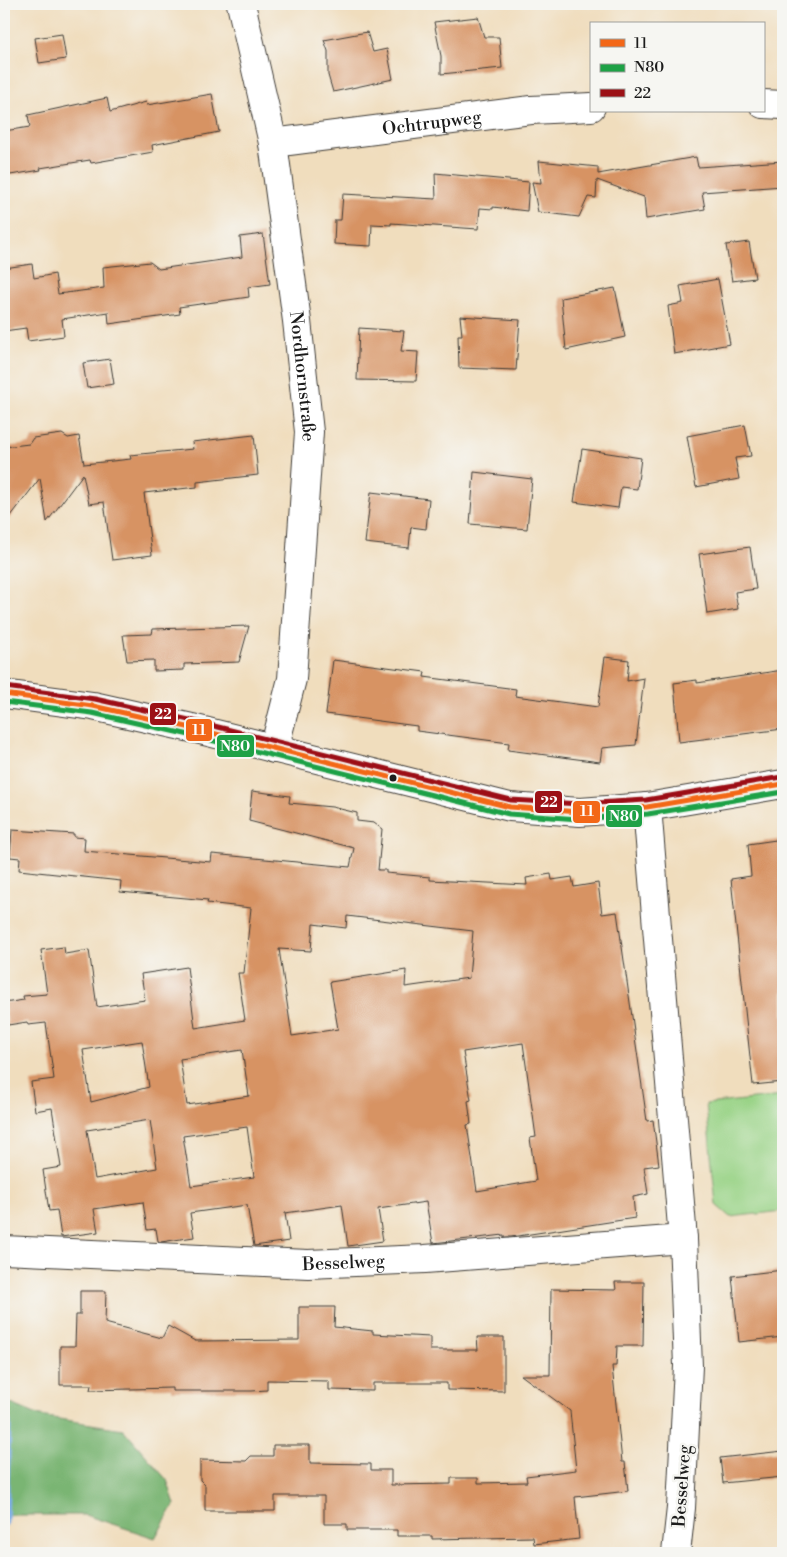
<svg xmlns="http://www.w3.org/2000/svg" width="787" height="1557" font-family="'Libre Bodoni',serif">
	<rect width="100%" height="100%" fill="#f6f6f2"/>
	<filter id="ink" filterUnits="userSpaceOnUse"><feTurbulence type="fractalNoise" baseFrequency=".02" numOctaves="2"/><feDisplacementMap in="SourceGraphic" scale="10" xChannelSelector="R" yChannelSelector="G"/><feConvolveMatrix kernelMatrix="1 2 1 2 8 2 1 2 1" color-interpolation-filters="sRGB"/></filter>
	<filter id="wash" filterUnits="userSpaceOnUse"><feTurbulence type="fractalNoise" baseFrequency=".0096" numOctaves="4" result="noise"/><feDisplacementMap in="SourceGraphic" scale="20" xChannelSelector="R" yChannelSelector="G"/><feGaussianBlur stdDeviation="1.12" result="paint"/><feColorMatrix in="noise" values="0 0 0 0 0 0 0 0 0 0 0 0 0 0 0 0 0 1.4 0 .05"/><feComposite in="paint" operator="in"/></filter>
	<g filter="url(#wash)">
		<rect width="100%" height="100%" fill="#f0ddbd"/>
		<path fill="#99d386" stroke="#5a7851" d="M 783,1096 L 783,1211 L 730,1217 L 716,1205 L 706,1104 Z"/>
		<path fill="#7ab573" stroke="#4b6848" d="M 4,1401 L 40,1416 L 123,1429 L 167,1480 L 175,1504 L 155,1538 L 85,1515 L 4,1515 Z"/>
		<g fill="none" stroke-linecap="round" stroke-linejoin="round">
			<path stroke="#7bace6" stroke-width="9" d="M 4,1420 L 7,1423 L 4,1522"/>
		</g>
		<g id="blocks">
			<path fill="#d79364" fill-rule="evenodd" d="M 478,17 L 484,37 L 499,37 L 502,68 L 441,74 L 441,56 L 434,22 Z
				M 367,32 L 373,52 L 387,49 L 393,79 L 333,92 L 328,75 L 328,51 L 324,40 Z
				M 62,34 L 66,59 L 39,63 L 35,38 Z
				M 212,94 L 219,132 L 152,145 L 153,152 L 91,163 L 90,160 L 40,168 L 41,170 L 4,176 L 4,131 L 30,127 L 28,115 L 107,98 L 110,112 L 146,102 L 147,105 Z
				M 696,157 L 698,167 L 783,161 L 783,186 L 702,192 L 705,209 L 646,219 L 644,197 L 597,180 L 596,198 L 588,197 L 579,217 L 538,212 L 532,182 L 541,183 L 539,161 L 598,167 L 598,174 Z
				M 435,173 L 529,182 L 527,211 L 493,207 L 493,209 L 480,208 L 478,229 L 391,223 L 391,225 L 372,224 L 371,246 L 334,244 L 335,220 L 341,220 L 343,194 L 436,199 Z
				M 263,234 L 270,284 L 248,287 L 249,297 L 179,307 L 180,314 L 109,324 L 108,312 L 62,319 L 64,336 L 28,341 L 26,328 L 4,331 L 4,268 L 32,264 L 34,278 L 55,274 L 58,294 L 104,288 L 103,267 L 150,262 L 159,269 L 242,257 L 240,237 Z
				M 749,242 L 755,278 L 732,281 L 726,245 Z
				M 718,279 L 730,344 L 674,354 L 668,306 L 683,303 L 680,286 Z
				M 615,288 L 625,337 L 566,350 L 561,298 Z
				M 460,316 L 520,320 L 516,370 L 459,368 L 458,335 L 462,335 Z
				M 359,328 L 404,331 L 401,351 L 418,352 L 416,381 L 357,380 Z
				M 110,359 L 114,384 L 87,388 L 83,363 Z
				M 745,425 L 751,456 L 735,458 L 739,479 L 696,487 L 687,436 Z
				M 62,434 L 68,438 L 79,436 L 84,464 L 131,459 L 130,455 L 193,449 L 192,442 L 254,435 L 258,475 L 197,482 L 197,487 L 144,493 L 152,555 L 112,560 L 104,502 L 89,504 L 83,474 L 47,522 L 40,478 L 4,525 L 4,447 L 29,444 L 33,438 Z
				M 582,449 L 641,458 L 637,489 L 621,487 L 618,508 L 574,502 Z
				M 474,472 L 532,479 L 527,529 L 470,524 Z
				M 371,492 L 429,499 L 426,529 L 411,527 L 409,548 L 365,543 Z
				M 750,547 L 756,589 L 735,592 L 738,609 L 707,614 L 699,554 Z
				M 249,626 L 239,662 L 184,664 L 184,670 L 154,671 L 154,660 L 127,661 L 123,635 L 152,634 L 153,629 Z
				M 605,657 L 629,660 L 627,681 L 644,678 L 636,745 L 602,748 L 600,762 L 508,750 L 509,743 L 417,731 L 417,726 L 326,714 L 333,660 L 425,672 L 424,677 L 516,689 L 515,696 L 598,707 Z
				M 783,670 L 783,729 L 679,742 L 674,683 L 697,680 L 697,683 Z
				M 252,791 L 290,796 L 289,803 L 332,807 L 357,813 L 357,821 L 374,823 L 382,829 L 378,870 L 386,870 L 386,873 L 430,877 L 430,880 L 527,885 L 526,878 L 551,874 L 552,880 L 572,877 L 574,887 L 598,883 L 602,914 L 617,912 L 647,1121 L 653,1120 L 659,1165 L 644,1167 L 648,1194 L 633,1197 L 635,1218 L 511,1237 L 504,1237 L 504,1235 L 433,1243 L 426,1202 L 378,1209 L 383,1241 L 348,1246 L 342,1205 L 285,1213 L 289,1241 L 254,1246 L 247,1205 L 190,1213 L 194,1237 L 161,1242 L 158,1241 L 156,1229 L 147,1230 L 143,1202 L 94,1209 L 98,1232 L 61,1237 L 57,1210 L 49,1211 L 43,1170 L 61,1167 L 52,1108 L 35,1111 L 31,1082 L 54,1079 L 46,1023 L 28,1025 L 27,1022 L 8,1025 L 4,1003 L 24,1000 L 23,996 L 47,994 L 41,950 L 64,947 L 65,954 L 89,950 L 97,1007 L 145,1000 L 141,974 L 187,967 L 195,1028 L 245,1020 L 238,973 L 244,973 L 251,908 L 207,903 L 208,900 L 120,892 L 121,881 L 19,870 L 20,858 L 10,857 L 12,830 L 74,834 L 74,837 L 85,838 L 84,851 L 211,862 L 212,854 L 350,867 L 354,848 L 249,821 ZM 347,916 L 473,931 L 469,978 L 405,987 L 406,970 L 330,982 L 338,1029 L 292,1036 L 279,949 L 311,951 L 313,924 L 346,928 ZM 142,1041 L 149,1087 L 91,1102 L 83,1050 ZM 523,1043 L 536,1137 L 530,1138 L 536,1181 L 477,1191 L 467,1125 L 471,1124 L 468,1101 L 471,1100 L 463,1052 ZM 242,1050 L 249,1096 L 187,1105 L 180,1059 ZM 150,1120 L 157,1168 L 95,1179 L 87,1130 ZM 247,1127 L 254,1177 L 191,1186 L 183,1136 Z
				M 783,839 L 783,1082 L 753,1085 L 731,879 L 751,876 L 748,844 Z
				M 783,1270 L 783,1337 L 739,1342 L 732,1276 Z
				M 615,1282 L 644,1282 L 643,1346 L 617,1346 L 616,1366 L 612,1366 L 622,1462 L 625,1462 L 628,1491 L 575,1497 L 579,1539 L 534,1544 L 533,1537 L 432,1539 L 432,1536 L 397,1536 L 397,1530 L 347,1530 L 347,1524 L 324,1524 L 324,1496 L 275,1496 L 275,1511 L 205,1511 L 205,1485 L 200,1480 L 200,1460 L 246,1461 L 251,1456 L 273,1456 L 273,1445 L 310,1445 L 310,1463 L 371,1464 L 371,1470 L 391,1470 L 391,1485 L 451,1484 L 451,1478 L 478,1478 L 478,1483 L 527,1482 L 526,1476 L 576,1470 L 570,1411 L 521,1375 L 550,1375 L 551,1289 L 616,1290 Z
				M 80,1291 L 106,1291 L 105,1323 L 162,1338 L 168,1326 L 195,1341 L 299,1340 L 299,1307 L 335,1307 L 334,1327 L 373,1331 L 373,1334 L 430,1337 L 430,1350 L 478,1350 L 477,1337 L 504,1337 L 504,1391 L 447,1390 L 447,1383 L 373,1383 L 373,1391 L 329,1390 L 329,1381 L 267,1380 L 267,1390 L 252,1391 L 172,1391 L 172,1388 L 90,1390 L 91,1385 L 60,1385 L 60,1346 L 75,1346 L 76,1315 L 80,1315 Z
				M 783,1451 L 783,1477 L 723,1483 L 720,1458 Z"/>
		</g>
	</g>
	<g filter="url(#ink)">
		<use href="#blocks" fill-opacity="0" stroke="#3c3934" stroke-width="1"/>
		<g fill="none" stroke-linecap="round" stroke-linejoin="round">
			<g stroke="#3c3934" stroke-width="30">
				<g id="minor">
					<path id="s1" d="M 241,4 L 273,143 L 297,321 L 309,432 L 292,679 L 274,749"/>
					<path d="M 763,104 L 783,105"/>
					<path id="s2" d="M 273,143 L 531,110 L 591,107"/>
					<path d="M 4,694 L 93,706 L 196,729 L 510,807 L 580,812 L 647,807 L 783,784"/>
					<path d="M 647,807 L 683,1239 L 688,1366 L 681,1508 L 676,1553"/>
					<path id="s3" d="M 4,1250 L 308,1264 L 425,1259 L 683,1239"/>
				</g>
			</g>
			<use href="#minor" stroke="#fff" stroke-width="28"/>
			<g stroke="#f6f6f2" stroke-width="9">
				<path id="bus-1" d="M 4,694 L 93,706 L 196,729 L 510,807 L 580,812 L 647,807 L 783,784"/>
			</g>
			<g stroke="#f6f6f2" stroke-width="9">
				<path id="bus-2" d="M 4,702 L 92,713 L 194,736 L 509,814 L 579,819 L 648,814 L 783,792"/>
			</g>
			<g stroke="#f6f6f2" stroke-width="9">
				<path id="bus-3" d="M 5,687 L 95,699 L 198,722 L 511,800 L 580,804 L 646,800 L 782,777"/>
			</g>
			<use href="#bus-1" stroke="#f36717" stroke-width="5"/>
			<use href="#bus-2" stroke="#1ea146" stroke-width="5"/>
			<use href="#bus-3" stroke="#9c1116" stroke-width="5"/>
		</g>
	</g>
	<circle fill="#1c1c1c" stroke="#f6f6f2" stroke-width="2" cx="393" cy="778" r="4.5"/>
	<g text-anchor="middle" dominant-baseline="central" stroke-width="5" stroke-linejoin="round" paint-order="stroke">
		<g font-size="18" fill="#1c1c1c" stroke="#f6f6f2">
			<text stroke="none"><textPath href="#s2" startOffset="160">Ochtrupweg</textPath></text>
			<text stroke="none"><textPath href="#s1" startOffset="378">Nordhornstraße</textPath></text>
			<text stroke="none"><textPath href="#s3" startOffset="340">Besselweg</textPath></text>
			<text transform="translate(682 1486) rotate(-86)">Besselweg</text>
		</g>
	</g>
	<g stroke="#f6f6f2" stroke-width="2">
		<rect x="149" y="702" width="28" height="24" rx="5" fill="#9c1116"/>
		<rect x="185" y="718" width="28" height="24" rx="5" fill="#f36717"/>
		<rect x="216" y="734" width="39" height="24" rx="5" fill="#1ea146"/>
		<rect x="534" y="790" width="29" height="24" rx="5" fill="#9c1116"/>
		<rect x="572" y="800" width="29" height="24" rx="5" fill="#f36717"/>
		<rect x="605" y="804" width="38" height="24" rx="5" fill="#1ea146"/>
	</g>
	<g font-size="14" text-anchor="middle" font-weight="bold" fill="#fff">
		<text x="163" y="719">22</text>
		<text x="199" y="735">11</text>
		<text x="235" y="751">N80</text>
		<text x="549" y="807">22</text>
		<text x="587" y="816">11</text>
		<text x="624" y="821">N80</text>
	</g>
	<rect width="787" height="1557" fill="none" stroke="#f6f6f2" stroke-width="20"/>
	<rect x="590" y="22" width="175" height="90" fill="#f6f6f2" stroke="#9f9f9c"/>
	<rect x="600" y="39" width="25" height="8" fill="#f36717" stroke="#9f9f9c"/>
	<text x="634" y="48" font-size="15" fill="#1c1c1c">11</text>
	<rect x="600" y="64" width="25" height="8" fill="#1ea146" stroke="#9f9f9c"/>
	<text x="634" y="72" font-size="15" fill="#1c1c1c">N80</text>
	<rect x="600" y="89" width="25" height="8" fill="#9c1116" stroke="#9f9f9c"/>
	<text x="634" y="98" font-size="15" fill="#1c1c1c">22</text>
</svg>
